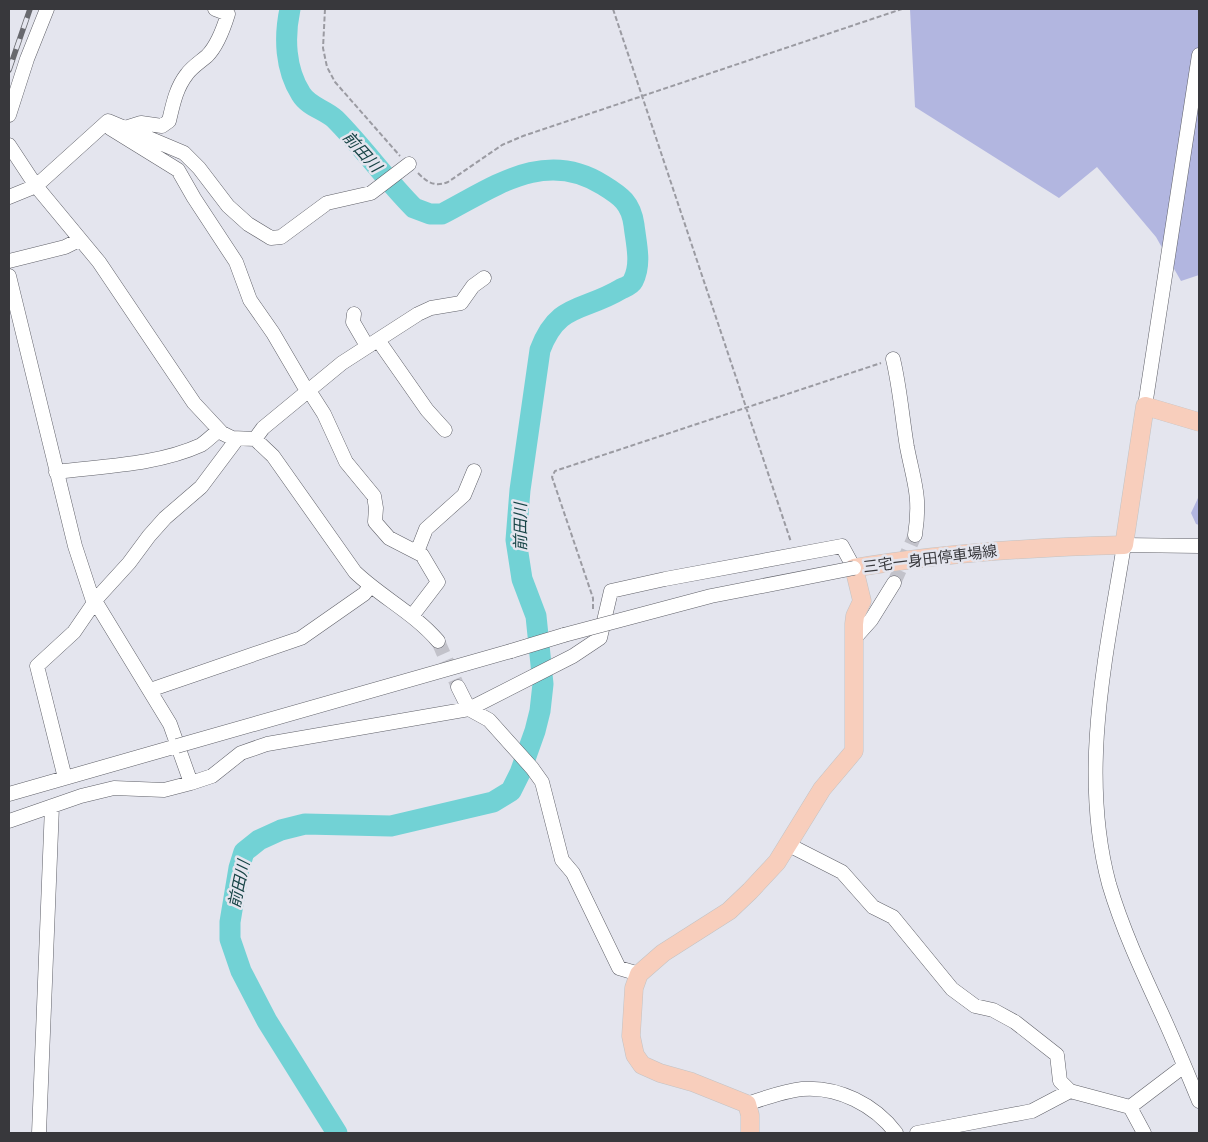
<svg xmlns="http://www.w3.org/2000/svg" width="1208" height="1142" font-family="'Exo 2','Noto Sans JP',sans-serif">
	<rect width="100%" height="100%" fill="#e4e5ee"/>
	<path fill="#b2b6e0" d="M 910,9 L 1199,9 L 1199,275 L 1181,281 L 1156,237 L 1097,167 L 1059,198 L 915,107 Z
		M 1198,498 L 1199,498 L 1199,525 L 1196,524 L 1191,513 Z"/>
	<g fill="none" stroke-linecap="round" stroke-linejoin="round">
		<path stroke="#72d2d5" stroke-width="21" d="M 290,9 C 284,37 285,69 301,94 C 309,107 324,109 335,119 C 363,147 386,180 414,208 L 430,214 L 442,214 C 494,187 545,148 603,185 C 621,196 631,203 634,225 C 636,243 642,264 633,281 C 631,285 625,287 621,289 C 583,312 558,302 540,350 L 520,490 L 516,540 L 522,579 L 536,616 L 543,684 L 540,711 L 535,731 L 520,773 L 511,791 L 493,802 L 391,826 L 305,824 L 281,830 L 259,840 L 244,852 L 239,868 L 230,922 L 230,939 L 241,971 L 267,1021 L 337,1133"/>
		<path stroke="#c2c2ca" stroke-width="14" stroke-dasharray="14 7" stroke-linecap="butt" d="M 894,583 L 915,535
			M 438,641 L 458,687"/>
		<g stroke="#606169" stroke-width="15">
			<path id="minor" d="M 9,115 L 27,59 L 47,9
				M 110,128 L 178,170 L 194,198 L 236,262 L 250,300 L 273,333 L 307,391
				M 125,128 L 141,123 L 162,126 L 169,121 C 173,104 176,88 187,74 C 192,67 200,62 207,56 C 217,46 224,27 228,14 L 215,9
				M 9,145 L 36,186 L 99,262 L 194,403 L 222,433 L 232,438 L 255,439 L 273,456 L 355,572 C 381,597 414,613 438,641
				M 9,197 L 36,186 L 108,121 L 184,153 L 199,168 L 228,206 L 248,224 L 271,238 L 281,237 L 327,203 L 371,193 L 409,164
				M 9,261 L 65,247 L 79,240
				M 9,276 L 75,546 L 94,604
				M 354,314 L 353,322 L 367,346
				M 378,340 L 427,410 L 445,430
				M 893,359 C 900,388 902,417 907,447 C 914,483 921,496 915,535
				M 308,389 L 324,414 L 346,462 L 374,496 L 376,508 L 375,522 L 389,538 L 422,555 L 438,582 L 412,616
				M 1145,406 L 1199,55
				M 255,439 L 263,428 L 342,363 L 418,314 L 431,308 L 461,303 L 473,286 L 484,278
				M 56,472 C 103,466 157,465 201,445 C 207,441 213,435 219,430
				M 1199,546 L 1124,545 C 1106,656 1079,772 1109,884 C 1122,928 1141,969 1160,1010 C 1174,1040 1186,1070 1199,1101
				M 417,552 L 426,529 L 464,495 L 474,471
				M 95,601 L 170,724 L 191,783
				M 854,639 L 871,620 L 894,583
				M 511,651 L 564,635
				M 458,687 L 469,709 L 489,720 L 532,768 L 542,782 L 562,860 L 573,873 L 619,968 L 639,974
				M 150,690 L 301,638 L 364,594 L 370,587
				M 65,778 L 37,666 L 74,632 L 98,597 L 129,563 L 149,536 L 165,518 L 201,487 L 237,439
				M 9,794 L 177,746
				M 9,821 L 81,796 L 114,788 L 164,790 L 191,783 L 212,776 L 241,753 L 267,744 L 469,709 L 573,656 L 600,638 L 611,591 L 665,579 L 842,546 L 854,568
				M 787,844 L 842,872 L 873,907 L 893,917 L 952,989 L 975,1006 L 993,1010 L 1015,1022 L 1057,1055 L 1060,1081 L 1070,1091
				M 747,1104 C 764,1098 784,1091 802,1089 C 838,1086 875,1105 896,1133
				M 1130,1107 L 1184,1066
				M 39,1133 L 52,806
				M 917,1133 L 1032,1111 L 1070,1091 L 1130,1107 L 1144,1133"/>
		</g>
		<g stroke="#c3c3c4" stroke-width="19">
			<path id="major" d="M 750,1133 L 750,1115 L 747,1104 L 692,1082 L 660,1073 L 642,1065 L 635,1055 L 631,1036 L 634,988 L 639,974 L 663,953 L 729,911 L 750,891 L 777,862 L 822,789 L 854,751 L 854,624 L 855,616 L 862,601 L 854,568 C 944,553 1033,547 1124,545 L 1145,406 L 1199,422"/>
		</g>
		<path stroke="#9b9ba2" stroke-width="2" stroke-dasharray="5 2.5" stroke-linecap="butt" d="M 325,9 L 323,48 L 327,67 L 335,82 L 400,156
			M 613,9 L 791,542
			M 418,173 C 428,183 435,187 448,182 L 502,145 L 523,136 L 902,9
			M 593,609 L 593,598 L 552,477 L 555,471 L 881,363"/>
		<use href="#minor" stroke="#fff" stroke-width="14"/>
		<use href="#major" stroke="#f8cebc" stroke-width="18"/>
		<g stroke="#68696e" stroke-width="5.5">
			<path id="rail" d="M 9,70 L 30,9"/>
		</g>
		<use href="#rail" stroke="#e4e5ee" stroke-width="4" stroke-dasharray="11" stroke-linecap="butt"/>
		<g stroke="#606169" stroke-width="15" stroke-linecap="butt">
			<path id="minor-bridge" d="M 564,635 L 711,596 L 854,568
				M 177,746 L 511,651"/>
		</g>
		<use href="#minor-bridge" stroke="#fff" stroke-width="14"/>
	</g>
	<g text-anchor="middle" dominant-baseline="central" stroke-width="5" stroke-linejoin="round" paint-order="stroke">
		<g font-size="15" fill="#38383c" stroke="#e4e5ee">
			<text transform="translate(930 558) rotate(-7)">三宅一身田停車場線</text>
		</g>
		<g font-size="16" font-style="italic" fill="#174446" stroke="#e4e5ee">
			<text transform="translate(363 151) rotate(48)">前田川</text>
			<text transform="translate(519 527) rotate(-90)">前田川</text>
			<text transform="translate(238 884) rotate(-78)">前田川</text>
		</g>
	</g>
	<rect width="1208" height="1142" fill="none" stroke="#38383c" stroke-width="20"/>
</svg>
